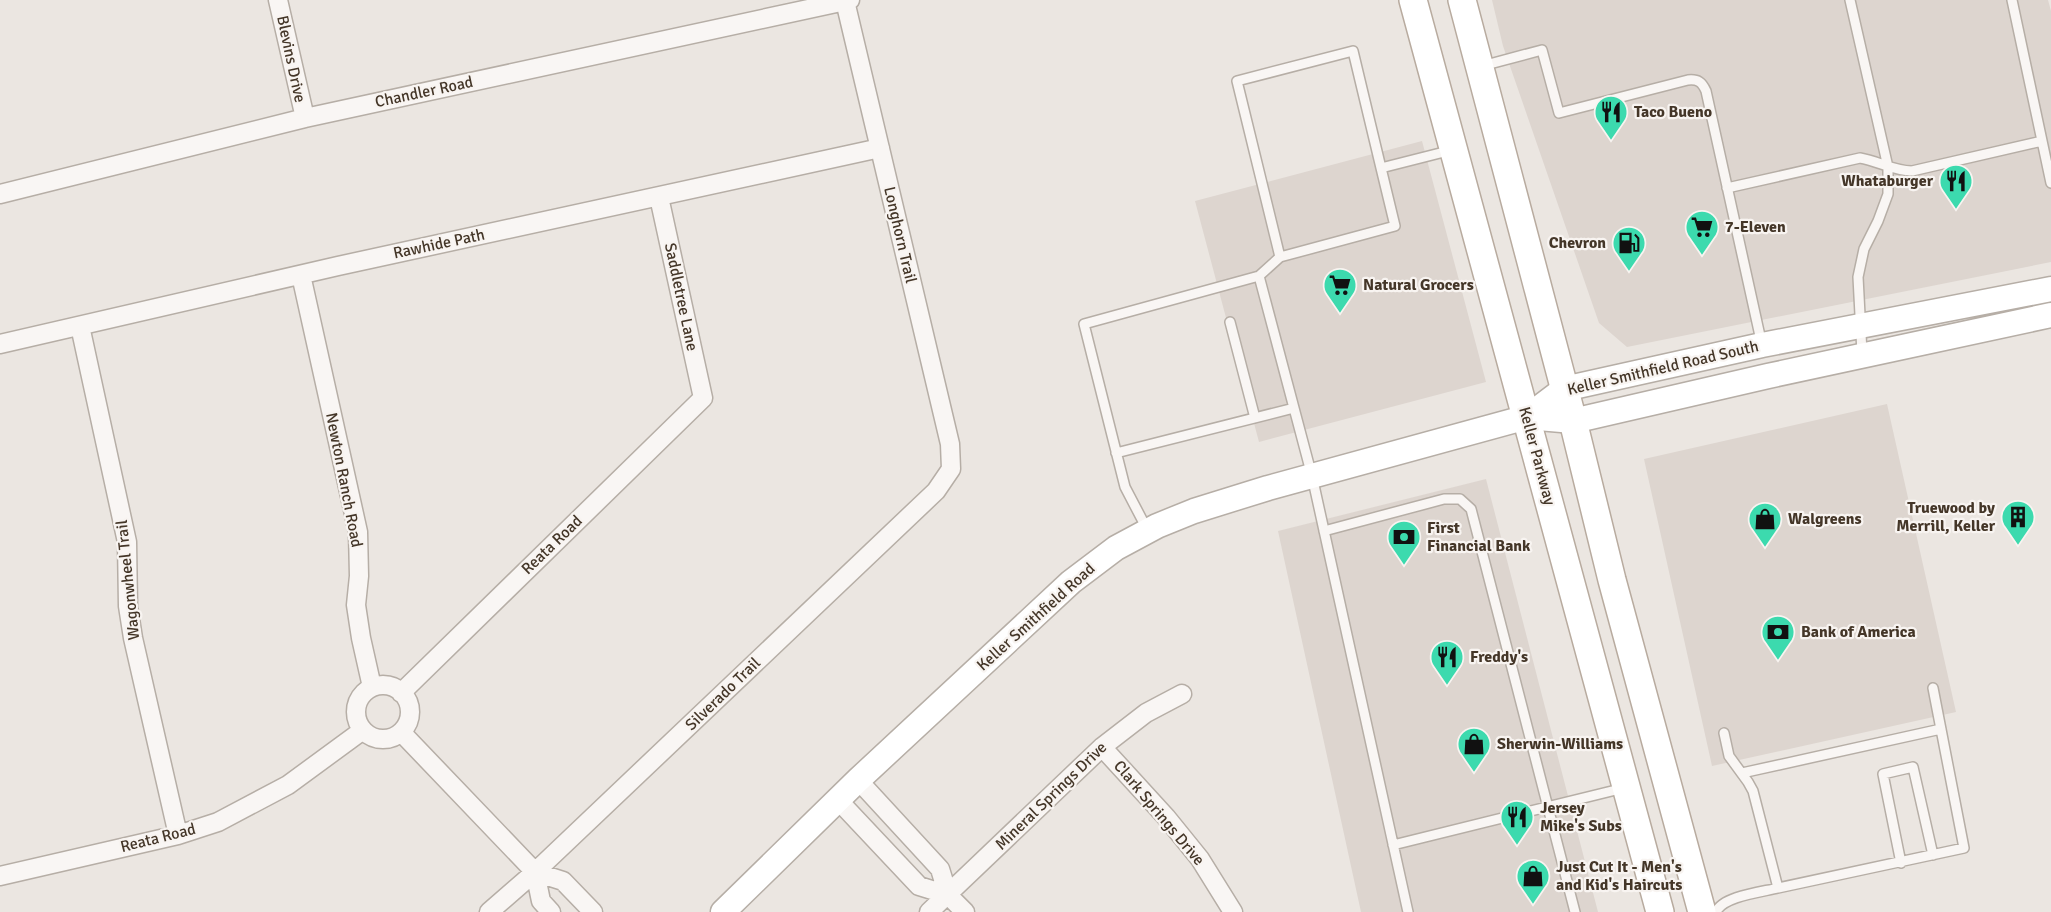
<svg xmlns="http://www.w3.org/2000/svg" width="2051" height="912" font-family="Signika,sans-serif">
	<rect width="100%" height="100%" fill="#ebe6e1"/>
	<path fill="#ddd5cf" d="M 1492,0 L 2048,0 L 2051,11 L 2051,262 L 1627,347 L 1599,323 L 1503,46 Z
		M 1422,141 L 1486,382 L 1259,442 L 1195,201 Z
		M 1887,404 L 1956,712 L 1712,766 L 1644,459 Z
		M 1486,479 L 1598,912 L 1361,912 L 1278,531 Z"/>
	<g fill="none" stroke-linecap="round" stroke-linejoin="round">
		<g stroke="#b6aea6" stroke-width="12">
			<path id="service" d="M 1850,0 L 1888,167 L 1888,194 L 1878,221 L 1864,249 L 1858,277 L 1862,353
				M 2012,0 L 2051,183
				M 1482,66 L 1542,50 L 1559,113 L 1688,80 C 1698,79 1702,82 1706,91 L 1762,345
				M 1727,188 L 1860,158 C 1878,161 1893,171 1912,171 L 2042,141
				M 1280,257 L 1237,81 L 1353,51 L 1381,168
				M 1230,322 L 1255,418
				M 1116,453 L 1294,408
				M 1148,531 L 1125,487 L 1084,324 L 1259,276
				M 1324,531 L 1444,499 L 1460,499 L 1471,509 L 1575,912
				M 1724,733 L 1729,756 L 1748,782 L 1753,791 L 1778,888 L 1964,848 L 1933,688
				M 1742,773 L 1941,729
				M 1393,845 L 1624,788
				M 1901,863 L 1883,774 L 1913,767 L 1933,855
				M 1408,912 L 1312,476 L 1259,276 L 1280,257 L 1395,226 L 1381,168 L 1452,150
				M 1716,912 C 1723,896 1762,892 1778,888"/>
		</g>
		<g stroke="#b6aea6" stroke-width="21">
			<path id="minor" d="M 278,0 L 305,118
				M 0,194 L 305,118 L 850,0
				M 301,275 L 358,532 L 359,576 L 356,605 L 361,638 L 372,687
				M 80,326 L 127,542 L 128,606 L 133,638 L 178,835
				M 0,344 L 338,266 L 880,148
				M356 712a27 27 0 1 1 54 0a27 27 0 1 1-54 0Z
				M 401,693 L 703,398 L 659,197
				M 401,732 L 535,872 L 563,881 L 593,912
				M 1102,747 L 1166,817 L 1200,859 L 1233,912
				M 858,780 L 940,869 L 948,895 L 965,912
				M 838,800 L 919,886 L 948,895
				M 535,872 L 541,901 L 551,912
				M 0,876 L 178,835 L 218,822 L 288,785 L 363,730
				M 489,912 L 535,872 L 936,491 L 951,469 L 950,444 L 845,1
				M 929,912 L 1102,747 L 1146,713 L 1182,694"/>
		</g>
		<g stroke="#b6aea6" stroke-width="27">
			<path id="secondary" d="M 1527,417 L 1564,389 L 1762,345 L 2051,289
				M 723,912 L 858,780 L 1071,582 L 1116,548 L 1157,526 L 1194,511 L 1268,488 L 1527,417 L 1573,421 L 1768,376 L 2051,315"/>
		</g>
		<g stroke="#b8ab9f" stroke-width="30">
			<path id="primary" d="M 1413,0 L 1660,912
				M 1462,0 L 1573,421 L 1612,580 L 1702,912"/>
		</g>
		<use href="#service" stroke="#f9f6f4" stroke-width="9"/>
		<use href="#minor" stroke="#f9f6f4" stroke-width="18"/>
		<use href="#secondary" stroke="#fff" stroke-width="24"/>
		<use href="#primary" stroke="#fff" stroke-width="27"/>
	</g>
	<defs>
		<g id="restaurant-pin" transform="scale(1.725)"><path d="M0 17L-7.5 6A9.5 9.5 0 1 1 7.5 6Z" fill="#3cdaae" stroke="#f8f4f1"/><path d="M-5-6h1v4h1v-4h1v4h1v-4h1v5L-1.5 .5V6h-2V.5L-5-1ZM5-6V6H3V1.5H1.5Q1.5-4 5-6Z" fill="#111"/></g>
		<g id="supermarket-pin" transform="scale(1.725)"><path d="M0 17L-7.5 6A9.5 9.5 0 1 1 7.5 6Z" fill="#3cdaae" stroke="#f8f4f1"/><path d="M-6-5.5h2.5l.6 2H6L4.5 2H-2.5L-4.4-4H-6ZM-1.5 3.2a1.3 1.3 0 1 0 .1 0ZM3 3.2a1.3 1.3 0 1 0 .1 0Z" fill="#111"/></g>
		<g id="fuel-pin" transform="scale(1.725)"><path d="M0 17L-7.5 6A9.5 9.5 0 1 1 7.5 6Z" fill="#3cdaae" stroke="#f8f4f1"/><path d="M-5.5-6h7V0h2V4h1.3V-2.5L3-4.5l.8-.8L6-3V5H2.5V1h-1V6h-7ZM-4.2-4.7v3.2H.2V-4.7Z" fill="#111"/></g>
		<g id="building-pin" transform="scale(1.725)"><path d="M0 17L-7.5 6A9.5 9.5 0 1 1 7.5 6Z" fill="#3cdaae" stroke="#f8f4f1"/><path d="M-4-6H4V6H1V3H-1V6H-4ZM-2.5-4.3h1.7v1.8h-1.7ZM.8-4.3h1.7v1.8H.8ZM-2.5-1h1.7V.8h-1.7ZM.8-1h1.7V.8H.8Z" fill="#111"/></g>
		<g id="shop-pin" transform="scale(1.725)"><path d="M0 17L-7.5 6A9.5 9.5 0 1 1 7.5 6Z" fill="#3cdaae" stroke="#f8f4f1"/><path d="M-5-2.5h2.3a2.7 3.5 0 0 1 5.4 0H5L5.5 6h-11ZM-1.5-2.5h3a1.5 2.3 0 0 0-3 0Z" fill="#111"/></g>
		<g id="bank-pin" transform="scale(1.725)"><path d="M0 17L-7.5 6A9.5 9.5 0 1 1 7.5 6Z" fill="#3cdaae" stroke="#f8f4f1"/><path d="M-6-4H6V4H-6ZM0-2.3a2.3 2.3 0 1 0 0 4.6a2.3 2.3 0 1 0 0-4.6Z" fill="#111"/></g>
	</defs>
	<g fill-rule="evenodd">
		<use href="#restaurant-pin" x="1611" y="112"/>
		<use href="#restaurant-pin" x="1956" y="181"/>
		<use href="#supermarket-pin" x="1702" y="227"/>
		<use href="#fuel-pin" x="1629" y="243"/>
		<use href="#supermarket-pin" x="1340" y="285"/>
		<use href="#building-pin" x="2018" y="517"/>
		<use href="#shop-pin" x="1765" y="519"/>
		<use href="#bank-pin" x="1404" y="537"/>
		<use href="#bank-pin" x="1778" y="632"/>
		<use href="#restaurant-pin" x="1447" y="657"/>
		<use href="#shop-pin" x="1474" y="744"/>
		<use href="#restaurant-pin" x="1517" y="817"/>
		<use href="#shop-pin" x="1533" y="876"/>
	</g>
	<g text-anchor="middle" dominant-baseline="central" stroke-width="4.5" stroke-linejoin="round" paint-order="stroke">
		<g font-size="16" fill="#443628" stroke="#f8f4f1">
			<text transform="translate(291 59) rotate(78)">Blevins Drive</text>
			<text transform="translate(424 92) rotate(-12)">Chandler Road</text>
			<text transform="translate(900 235) rotate(77)">Longhorn Trail</text>
			<text transform="translate(439 244) rotate(-12)">Rawhide Path</text>
			<text transform="translate(681 297) rotate(78)">Saddletree Lane</text>
			<text transform="translate(1663 368) rotate(-13)">Keller Smithfield Road South</text>
			<text transform="translate(1537 456) rotate(75)">Keller Parkway</text>
			<text transform="translate(344 480) rotate(79)">Newton Ranch Road</text>
			<text transform="translate(552 545) rotate(-44)">Reata Road</text>
			<text transform="translate(128 580) rotate(-96)">Wagonwheel Trail</text>
			<text transform="translate(1036 617) rotate(-42)">Keller Smithfield Road</text>
			<text transform="translate(723 694) rotate(-44)">Silverado Trail</text>
			<text transform="translate(1051 796) rotate(-44)">Mineral Springs Drive</text>
			<text transform="translate(1159 813) rotate(50)">Clark Springs Drive</text>
			<text transform="translate(158 838) rotate(-14)">Reata Road</text>
		</g>
		<g font-size="16" font-weight="bold" fill="#443628" stroke="#f8f4f1" text-anchor="start">
			<text x="1634" y="112">Taco Bueno</text>
			<text x="1933" y="181" text-anchor="end">Whataburger</text>
			<text x="1725" y="227">7-Eleven</text>
			<text x="1606" y="243" text-anchor="end">Chevron</text>
			<text x="1363" y="285">Natural Grocers</text>
			<text x="1995" y="508" text-anchor="end">Truewood by<tspan x="1995" dy="18">Merrill, Keller</tspan></text>
			<text x="1788" y="519">Walgreens</text>
			<text x="1427" y="528">First<tspan x="1427" dy="18">Financial Bank</tspan></text>
			<text x="1801" y="632">Bank of America</text>
			<text x="1470" y="657">Freddy's</text>
			<text x="1497" y="744">Sherwin-Williams</text>
			<text x="1540" y="808">Jersey<tspan x="1540" dy="18">Mike's Subs</tspan></text>
			<text x="1556" y="867">Just Cut It - Men's<tspan x="1556" dy="18">and Kid's Haircuts</tspan></text>
		</g>
	</g>
</svg>
